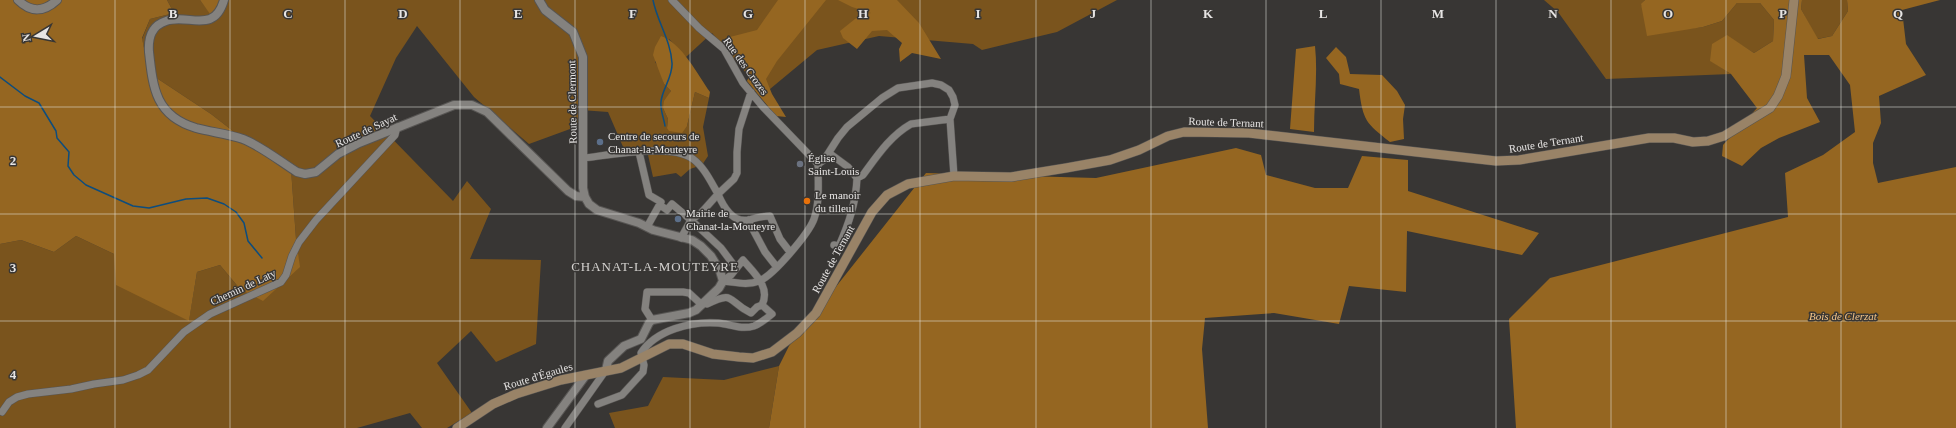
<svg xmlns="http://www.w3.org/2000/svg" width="1956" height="428" font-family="'Times New Roman',serif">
	<rect width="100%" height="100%" fill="#383634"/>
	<path fill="#7a541d" d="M 167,0 L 200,0 L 210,13 L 221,0 L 1117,0 L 1057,32 L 982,50 L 973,44 L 879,36 L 817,50 L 764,94 L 712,33 L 686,57 L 669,39 L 655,62 L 660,69 L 664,84 L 671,91 L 663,108 L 668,119 L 667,128 L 687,126 L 695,92 L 709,98 L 703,127 L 708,156 L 702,165 L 690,169 L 681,177 L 676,173 L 653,177 L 646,146 L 624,149 L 608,112 L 581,110 L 581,125 L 529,144 L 474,97 L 417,26 L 396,58 L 370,116 L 453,201 L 467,181 L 491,209 L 470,259 L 541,260 L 536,344 L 496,362 L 471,331 L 437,363 L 472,413 L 447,428 L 422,428 L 410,413 L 357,428 L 0,428 L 0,244 L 21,240 L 54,252 L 76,236 L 114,254 L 189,320 L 197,272 L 220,265 L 240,289 L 299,267 L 296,239 L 291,169 L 260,152 L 211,114 L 149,73 L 142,39 L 150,19 L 174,13 Z
		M 1544,0 L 1645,0 L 1641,5 L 1677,30 L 1703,27 L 1722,21 L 1737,3 L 1760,3 L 1774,20 L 1773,41 L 1754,53 L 1727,36 L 1711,61 L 1731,74 L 1606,79 L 1558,12 Z
		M 1802,0 L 1847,0 L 1848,11 L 1832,36 L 1817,39 L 1801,9 Z
		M 779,366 L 769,428 L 615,428 L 609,413 L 648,406 L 663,377 L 724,380 Z"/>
	<path fill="#956621" d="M 0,0 L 167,0 L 174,13 L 150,19 L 142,38 L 149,73 L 211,114 L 260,152 L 291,169 L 296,239 L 300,267 L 263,301 L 240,289 L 220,265 L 197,272 L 189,321 L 116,285 L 114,254 L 76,236 L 54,252 L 21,240 L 0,244 Z
		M 200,0 L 221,0 L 216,10 L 210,14 Z
		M 778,0 L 826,0 L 777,61 L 766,79 L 772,94 L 786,117 L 776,116 L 747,81 L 752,70 L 726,38 L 757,30 Z
		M 838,0 L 897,0 L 919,23 L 941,59 L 912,53 L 900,62 L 899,49 L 902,43 L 887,30 L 872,31 L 857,49 L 843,38 L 840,31 L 860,15 L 871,13 L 852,7 Z
		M 1645,0 L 1802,0 L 1801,9 L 1818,39 L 1832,36 L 1848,11 L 1847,0 L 1940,0 L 1902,10 L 1906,44 L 1926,75 L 1879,96 L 1881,123 L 1873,143 L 1873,163 L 1878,183 L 1956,167 L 1956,428 L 1516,428 L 1509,319 L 1550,278 L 1788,217 L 1785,173 L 1823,155 L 1855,132 L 1850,85 L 1829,55 L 1804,55 L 1807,98 L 1820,122 L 1779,138 L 1761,148 L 1742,166 L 1722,156 L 1723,145 L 1757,108 L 1731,74 L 1710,61 L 1712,44 L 1727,35 L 1754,53 L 1773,41 L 1774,20 L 1760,3 L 1737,3 L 1722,21 L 1703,27 L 1647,36 L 1641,4 Z
		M 661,36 C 681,42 698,75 710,92 L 709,98 L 695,92 L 687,126 L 682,133 L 669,131 L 667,128 L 668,119 L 663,108 L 664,101 L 671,91 L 664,84 L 653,55 L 655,47 Z
		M 1315,46 C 1318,74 1314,103 1314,132 L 1290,129 L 1296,49 Z
		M 1336,47 L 1346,57 L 1350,74 L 1382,75 L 1397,91 L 1405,105 L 1403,119 L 1404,139 L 1390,142 C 1366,123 1363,121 1359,89 L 1340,84 L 1339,74 L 1326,58 Z
		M 1236,148 L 1261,155 L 1266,175 L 1315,188 L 1348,188 L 1362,156 L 1408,160 L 1408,191 L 1539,233 L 1522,255 L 1407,231 L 1406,292 L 1349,286 L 1339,324 L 1274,313 L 1205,318 L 1202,349 L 1208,428 L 769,428 L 779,366 L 789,346 L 926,173 L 1096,178 Z"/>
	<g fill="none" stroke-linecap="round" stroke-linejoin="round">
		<path stroke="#0d4d7e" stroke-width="1.5" d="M 653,0 C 657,21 671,41 672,63 C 673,77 662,89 661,102 C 660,109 664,119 665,126
			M 0,77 L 25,96 L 39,103 L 56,131 L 57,138 L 69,152 L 68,166 L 74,175 L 86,185 L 133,206 L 149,208 L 186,199 L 207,198 L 224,204 L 236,212 L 244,223 L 248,241 L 262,258"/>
		<g stroke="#575553" stroke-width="8">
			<path id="minor" d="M 672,0 L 699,28 L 724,49 L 743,83 L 763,107 L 818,164
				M 639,152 L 649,195 L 661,202 L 647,227
				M 829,153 L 848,167 L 857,178 L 863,175 C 877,156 890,136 911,124 L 950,119
				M 584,158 C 610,155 671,143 693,159 C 704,167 711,182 718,194 L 734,179 L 737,173 L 737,152 L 739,129 L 751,92
				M 818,164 L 824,160 L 838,138 L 847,127 L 882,98 L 898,88 L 932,83 L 941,85 L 949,90 L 953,97 L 955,105 L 950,119 L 954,176
				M 718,194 C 723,206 732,223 748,220 C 756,218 761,216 770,216 L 780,239 L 790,252
				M 660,205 L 667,210 L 672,204 L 691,220 L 701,213 L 718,194
				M 748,220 L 765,252 L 776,266
				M 681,238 L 691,220 L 721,248 L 736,268
				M 834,245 L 839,246 C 849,223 856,203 857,178
				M 723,281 C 735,282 747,286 759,281 C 773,276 809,233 814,219 C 820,202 818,182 818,164
				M 704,302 L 707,304 C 736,290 726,301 751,313 L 757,307 L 762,305
				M 652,320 L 645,309 L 647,292 L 683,292 L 689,293 L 702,305
				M 598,404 L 622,395 L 643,372 L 644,365 L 641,353 C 656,330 691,321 718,323 C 730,324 741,330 754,326 C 760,324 767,318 772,314 L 762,305 C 771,287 754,273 743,260 L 731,275 L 723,281
				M 2,412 L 9,402 L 17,397 L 28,394 L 71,389 L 94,384 L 123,380 L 138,375 L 148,370 L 184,332 L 210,314 L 281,282 L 286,275 L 292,256 L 299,242 L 316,220 L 395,135 L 397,127
				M 565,428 L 606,370"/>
		</g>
		<g stroke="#575553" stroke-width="10">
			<path id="tertiary" d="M 18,0 C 31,13 44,12 57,0
				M 224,0 C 214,35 188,13 166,21 C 151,26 148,38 149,52 C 153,89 156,116 196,128 C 211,132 228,134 243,139 C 261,146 281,162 297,172 L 305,174 L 316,172 L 338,154 L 359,143 L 454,105 L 472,105 L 487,112 L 568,191 L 576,196 L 585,197
				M 539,0 L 545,10 L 573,32 L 583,57 L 583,188 L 585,197 L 589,204 L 597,210 L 639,223 L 653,230 L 692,240 L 701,246 L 711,256 L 720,271 L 723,281 L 719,288 L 696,310 L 689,313 L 652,320 L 649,323 L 641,339 L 624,346 L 608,361 L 606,370
				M 547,428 L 586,375"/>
		</g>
		<g stroke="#575553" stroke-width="10">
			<path id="secondary" d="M 457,428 L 493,404 L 516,394 L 561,380 L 621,368 L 669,344 L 683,344 L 713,354 L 739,357 L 753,358 L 772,352 L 797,333 L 816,313 L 872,212 L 887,195 L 908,184 L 954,176 L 1011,177 L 1066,168 L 1110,160 L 1139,150 L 1168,136 L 1184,132 L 1249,133 L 1496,161 L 1519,160 L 1649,138 L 1674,138 L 1693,142 L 1708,141 L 1724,136 L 1770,108 L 1778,96 L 1786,76 L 1794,0"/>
		</g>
		<use href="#minor" stroke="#84827f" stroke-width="7"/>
		<use href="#tertiary" stroke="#84827f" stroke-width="8"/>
		<use href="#secondary" stroke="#998367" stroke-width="9"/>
	</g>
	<path fill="none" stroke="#e7e5e4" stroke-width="1" stroke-opacity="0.55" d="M 115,0 L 115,428M 230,0 L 230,428M 345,0 L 345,428M 460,0 L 460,428M 575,0 L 575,428M 690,0 L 690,428M 805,0 L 805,428M 920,0 L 920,428M 1036,0 L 1036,428M 1151,0 L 1151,428M 1266,0 L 1266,428M 1381,0 L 1381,428M 1496,0 L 1496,428M 1611,0 L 1611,428M 1726,0 L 1726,428M 1841,0 L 1841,428M 0,107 L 1956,107M 0,214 L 1956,214M 0,321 L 1956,321"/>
	<g fill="#5c6f8a" stroke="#383634" stroke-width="1.5">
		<circle cx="600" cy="142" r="4"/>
		<circle cx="678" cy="219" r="4"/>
	</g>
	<circle fill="#6b7280" stroke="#383634" stroke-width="1.5" cx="800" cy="164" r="4"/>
	<circle fill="#e8710a" stroke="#383634" stroke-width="1.5" cx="807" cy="201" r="4"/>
	<g text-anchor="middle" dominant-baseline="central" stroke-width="3" stroke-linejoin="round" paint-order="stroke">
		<g font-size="11" fill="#e7e5e4" stroke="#383634">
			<text transform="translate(746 66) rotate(54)">Rue des Crozes</text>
			<text transform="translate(572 102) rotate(-91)">Route de Clermont</text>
			<text transform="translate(1226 122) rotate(2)">Route de Ternant</text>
			<text transform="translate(366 130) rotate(-25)">Route de Sayat</text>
			<text transform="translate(1546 143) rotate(-9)">Route de Ternant</text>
			<text transform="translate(833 259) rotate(-61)">Route de Ternant</text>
			<text transform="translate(243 287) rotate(-25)">Chemin de Laty</text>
			<text transform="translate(538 376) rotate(-17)">Route d'Égaules</text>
		</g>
		<g font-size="11" fill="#e7e5e4" stroke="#383634" text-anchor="start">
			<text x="608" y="136">Centre de secours de<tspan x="608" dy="13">Chanat-la-Mouteyre</tspan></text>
			<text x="808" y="158">Église<tspan x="808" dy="13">Saint-Louis</tspan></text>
			<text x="815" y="195">Le manoir<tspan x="815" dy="13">du tilleul</tspan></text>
			<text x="686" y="213">Mairie de<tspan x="686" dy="13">Chanat-la-Mouteyre</tspan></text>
		</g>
		<g font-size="11" font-style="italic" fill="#f6c68a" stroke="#383634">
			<text x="1843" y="316">Bois de Clerzat</text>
		</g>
		<g font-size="13" letter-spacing="1" fill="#d4d2cf" stroke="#383634">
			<text x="655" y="266">CHANAT-LA-MOUTEYRE</text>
		</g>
	</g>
	<g font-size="13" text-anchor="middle" font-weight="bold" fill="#e7e5e4" stroke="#383634" stroke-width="3" stroke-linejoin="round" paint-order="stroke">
		<text x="173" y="18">B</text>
		<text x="288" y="18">C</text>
		<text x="403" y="18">D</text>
		<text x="518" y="18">E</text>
		<text x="633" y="18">F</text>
		<text x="748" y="18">G</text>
		<text x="863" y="18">H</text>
		<text x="978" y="18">I</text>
		<text x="1093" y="18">J</text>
		<text x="1208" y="18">K</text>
		<text x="1323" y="18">L</text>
		<text x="1438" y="18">M</text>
		<text x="1553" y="18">N</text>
		<text x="1668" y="18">O</text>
		<text x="1783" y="18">P</text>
		<text x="1898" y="18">Q</text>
		<text x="13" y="165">2</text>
		<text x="13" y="272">3</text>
		<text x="13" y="379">4</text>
	</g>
	<g transform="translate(36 36) rotate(260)" stroke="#383634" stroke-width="3" paint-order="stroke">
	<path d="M0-3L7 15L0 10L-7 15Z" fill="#e7e5e4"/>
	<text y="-6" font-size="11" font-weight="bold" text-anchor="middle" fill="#e7e5e4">N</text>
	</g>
</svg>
